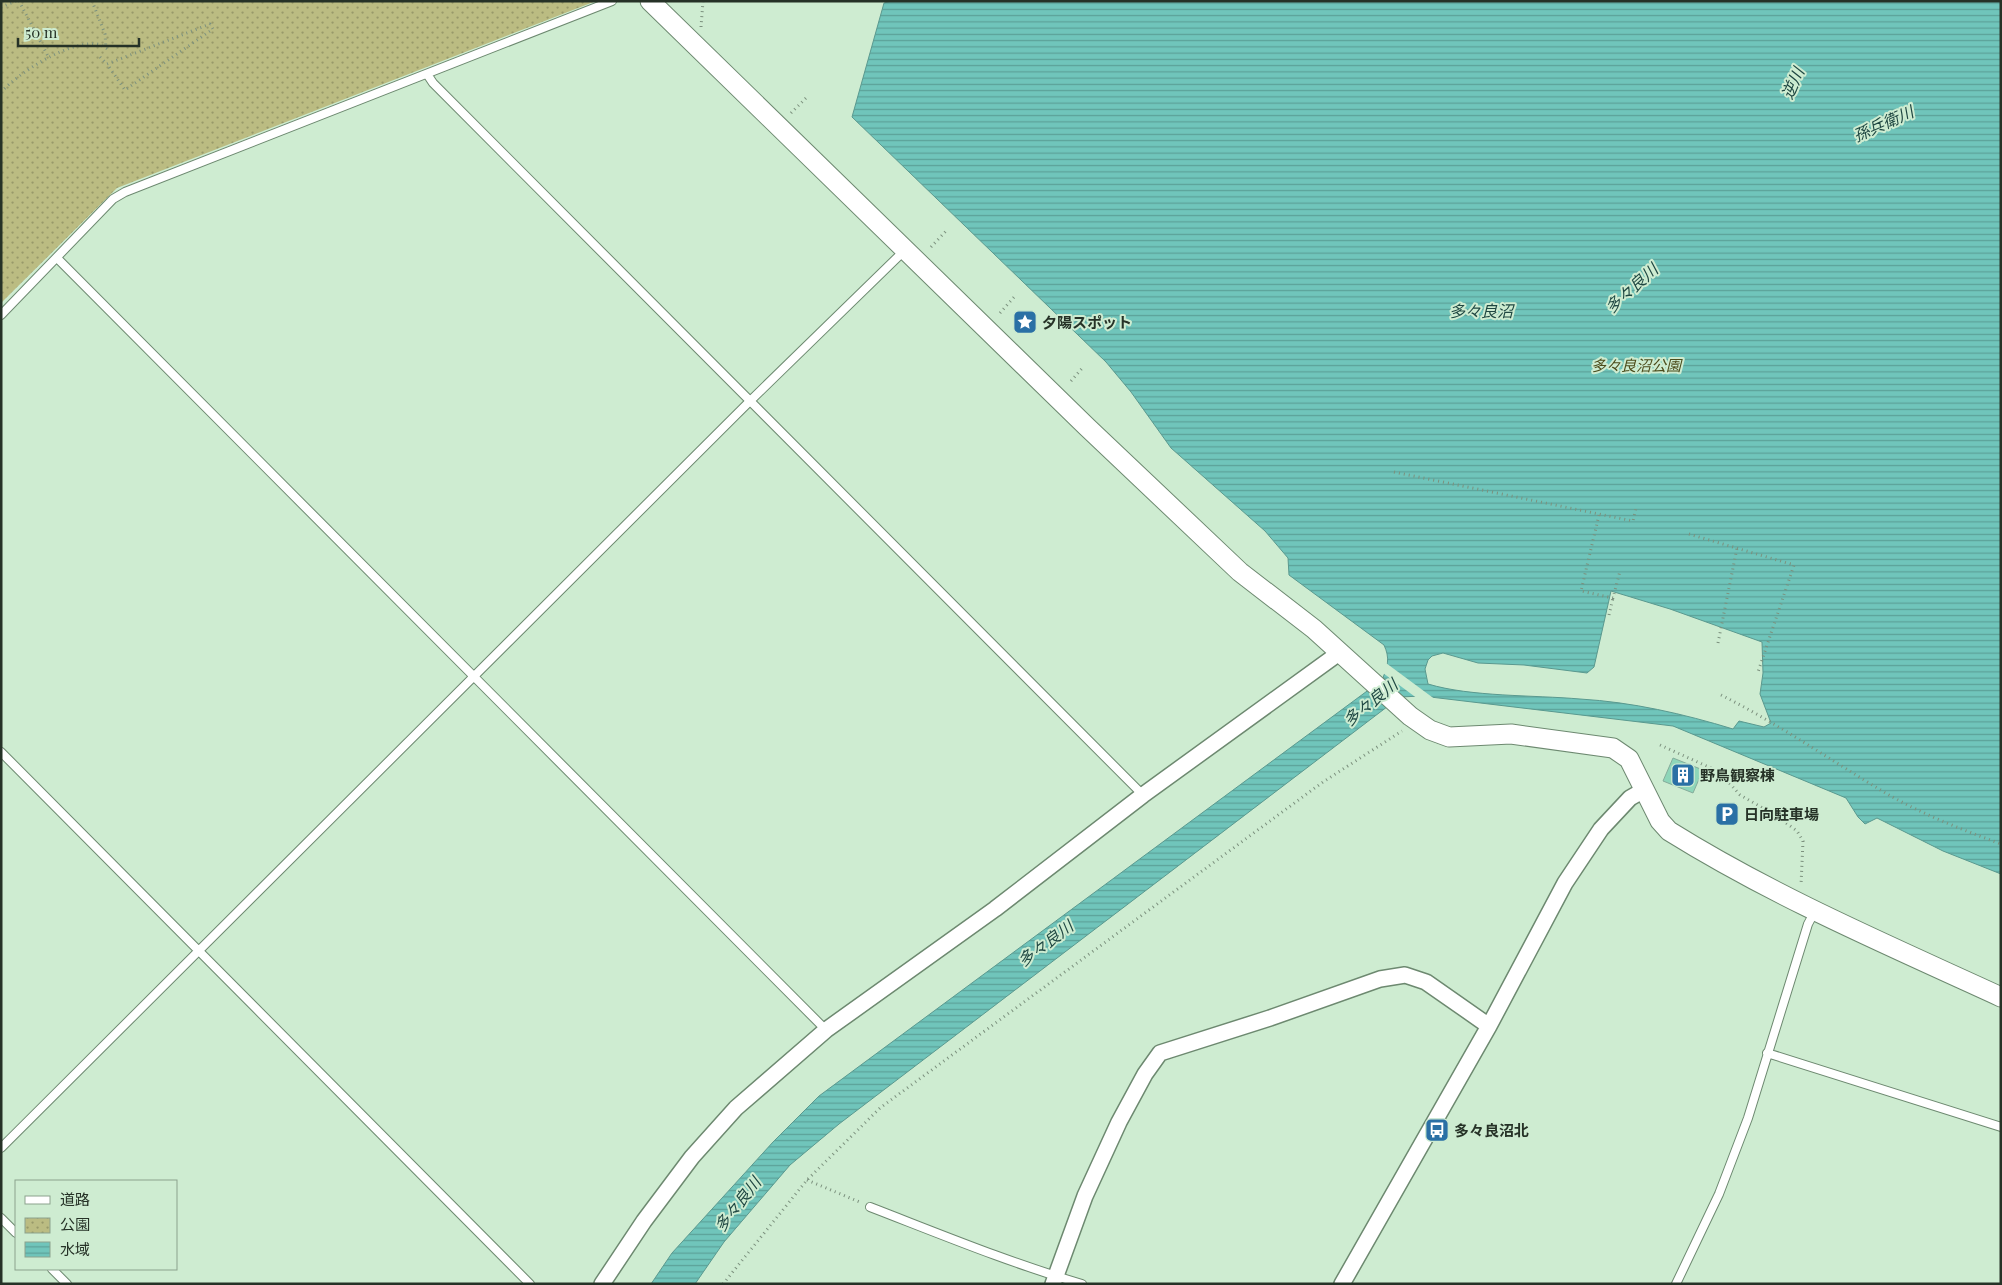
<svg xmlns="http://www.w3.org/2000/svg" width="2002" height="1285" font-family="'Playfair Display','Noto Sans JP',serif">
	<defs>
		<pattern id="park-dots" width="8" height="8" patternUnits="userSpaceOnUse" patternTransform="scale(1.25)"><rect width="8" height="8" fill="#bbbc82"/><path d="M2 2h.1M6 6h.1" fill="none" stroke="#98996a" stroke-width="1.8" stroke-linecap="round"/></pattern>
		<pattern id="water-rules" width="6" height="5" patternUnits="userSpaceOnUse" patternTransform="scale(1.25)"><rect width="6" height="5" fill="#70c5bb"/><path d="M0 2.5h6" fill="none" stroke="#5ca198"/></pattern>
	</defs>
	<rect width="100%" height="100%" fill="#ceecd1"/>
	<path fill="url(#park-dots)" d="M 1,1 L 596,1 L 117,188 L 1,303 Z"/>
	<path fill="url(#water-rules)" stroke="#5a998f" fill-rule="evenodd" d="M 892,1 L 2001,1 L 2001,874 L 1943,851 L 1877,818 L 1865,824 L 1858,817 L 1846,798 L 1673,726 L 1422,696 L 1400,697 L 839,1124 L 790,1165 L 724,1242 L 695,1284 L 651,1284 L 672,1253 L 773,1142 L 819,1096 L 1382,680 C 1388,666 1390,658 1384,645 L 1289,575 L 1288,558 L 1265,531 L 1171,448 L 1131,392 L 1106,362 L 852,117 L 884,3 ZM 1611,591 L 1670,609 L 1762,642 L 1763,673 L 1760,694 L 1771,723 L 1764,727 L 1739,721 L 1733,729 C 1684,714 1632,702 1580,699 C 1534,695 1471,697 1428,684 L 1425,669 L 1428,660 L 1432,656 L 1443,653 L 1478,663 L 1524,665 L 1587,673 L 1594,667 Z"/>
	<path fill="#ceecd1" d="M 1386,663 L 1436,700 L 1418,699 L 1383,673 Z"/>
	<path fill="#8ed6b9" stroke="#85ac9b" d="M 1673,758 L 1703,770 L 1693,793 L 1663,781 Z"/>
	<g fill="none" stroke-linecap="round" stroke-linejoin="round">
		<g stroke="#6d8970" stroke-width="10">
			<path id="service" d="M 427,74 L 433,83 L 1143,795
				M 57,258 L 826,1030
				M 1,315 L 113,199 L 125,192 L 612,1
				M 1,752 L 530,1284
				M 1767,1053 L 2001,1127
				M 1,1148 L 749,402 L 906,249
				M 870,1207 C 940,1234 1010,1263 1082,1284
				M 1,1218 L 16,1233
				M 52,1269 L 67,1284
				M 1676,1284 L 1719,1194 L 1748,1118 L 1808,924 L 1815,911"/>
		</g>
		<g stroke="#6d8970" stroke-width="18">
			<path id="minor" d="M 602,1284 L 644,1221 L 692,1157 L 736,1108 L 826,1030 L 995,909 L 1143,795 L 1339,653
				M 1053,1284 L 1085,1196 L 1119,1122 L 1145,1074 L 1160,1053 L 1270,1018 L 1380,979 L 1405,975 L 1426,982 L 1489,1026
				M 1342,1284 L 1489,1026 L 1565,883 L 1601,829 L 1630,798 L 1644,790"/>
		</g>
		<g stroke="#6d8970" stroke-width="21">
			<path id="tertiary" d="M 650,1 L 1087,427 L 1240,572 L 1314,629 L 1410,716 L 1430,730 L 1449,737 L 1511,734 L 1613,748 L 1629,759 L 1660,821 L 1669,831 C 1775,897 1888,945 2001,997"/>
		</g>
		<path stroke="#7c917e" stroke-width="3" stroke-dasharray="1 4" stroke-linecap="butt" d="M 19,1 L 49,58
			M 92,1 L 105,34 L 106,48
			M 1,7 L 16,1
			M 701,27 L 703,1
			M 100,57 L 107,64 L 210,24 L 213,29 L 125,90 L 107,64
			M 1,92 C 20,72 68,41 96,44 C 101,44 106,48 110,51
			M 791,113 L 806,98
			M 931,247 L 946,231
			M 1000,313 L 1015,296
			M 1071,381 L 1084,366
			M 1394,472 L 1633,521 L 1636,508
			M 1599,515 L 1581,591 L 1613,598 L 1620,571
			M 1689,534 L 1794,565 L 1758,672
			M 1609,615 L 1613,598
			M 1718,643 L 1737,548
			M 1721,695 C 1779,724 1833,762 1889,795 C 1924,815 1963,830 2001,844
			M 1660,745 L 1713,769 L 1724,777 L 1740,795 L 1775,815 L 1797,831 L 1803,841 L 1801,885
			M 807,1180 L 862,1203
			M 723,1284 L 807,1180 L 880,1108 L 1323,782 L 1402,731"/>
		<use href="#service" stroke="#fff" stroke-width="8"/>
		<use href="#minor" stroke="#fff" stroke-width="15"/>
		<use href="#tertiary" stroke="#fff" stroke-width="19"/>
	</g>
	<defs>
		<g id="sight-square" transform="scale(1.25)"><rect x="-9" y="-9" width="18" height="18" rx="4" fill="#2a70a5" stroke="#ceecd1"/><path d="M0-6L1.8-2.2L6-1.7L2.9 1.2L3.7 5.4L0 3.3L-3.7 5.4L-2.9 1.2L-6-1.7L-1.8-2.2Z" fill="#fff"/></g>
		<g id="building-square" transform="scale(1.25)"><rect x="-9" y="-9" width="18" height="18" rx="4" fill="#2a70a5" stroke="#ceecd1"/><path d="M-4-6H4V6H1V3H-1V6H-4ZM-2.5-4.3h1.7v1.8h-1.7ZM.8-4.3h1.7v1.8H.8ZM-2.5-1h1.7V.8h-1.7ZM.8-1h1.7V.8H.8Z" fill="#fff"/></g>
		<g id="parking-square" transform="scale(1.25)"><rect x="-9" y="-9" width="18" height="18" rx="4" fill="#2a70a5" stroke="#ceecd1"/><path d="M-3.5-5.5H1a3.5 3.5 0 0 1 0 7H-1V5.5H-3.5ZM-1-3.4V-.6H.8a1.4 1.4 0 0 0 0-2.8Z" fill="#fff"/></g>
		<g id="bus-square" transform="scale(1.25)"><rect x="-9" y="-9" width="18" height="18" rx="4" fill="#2a70a5" stroke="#ceecd1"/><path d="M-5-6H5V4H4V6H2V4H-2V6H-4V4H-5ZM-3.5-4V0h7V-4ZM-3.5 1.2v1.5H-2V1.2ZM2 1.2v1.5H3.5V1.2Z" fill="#fff"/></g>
	</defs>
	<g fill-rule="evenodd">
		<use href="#sight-square" x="1025" y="322"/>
		<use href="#building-square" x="1683" y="775"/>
		<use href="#parking-square" x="1727" y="814"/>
		<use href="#bus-square" x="1437" y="1130"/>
	</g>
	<g text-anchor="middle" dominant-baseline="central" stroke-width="4" stroke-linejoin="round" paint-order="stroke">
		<g font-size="15" font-weight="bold" fill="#263227" stroke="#ceecd1" text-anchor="start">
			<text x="1042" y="322">夕陽スポット</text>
			<text x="1700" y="775">野鳥観察棟</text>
			<text x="1744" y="814">日向駐車場</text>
			<text x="1454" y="1130">多々良沼北</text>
		</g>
		<g font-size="15" font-style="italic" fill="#4c4c1b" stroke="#ceecd1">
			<text x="1636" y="365">多々良沼公園</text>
		</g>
		<g font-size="16" font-style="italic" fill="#1f4742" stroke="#ceecd1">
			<text transform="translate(1792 83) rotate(-66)">逆川</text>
			<text transform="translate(1883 123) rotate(-24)">孫兵衛川</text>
			<text transform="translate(1631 288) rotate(-42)">多々良川</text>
			<text x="1481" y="310">多々良沼</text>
			<text transform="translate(1370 702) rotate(-39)">多々良川</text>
			<text transform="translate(1045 943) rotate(-37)">多々良川</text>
			<text transform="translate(737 1204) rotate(-52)">多々良川</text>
		</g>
	</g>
	<rect width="2002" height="1285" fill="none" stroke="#263227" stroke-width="5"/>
	<rect x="15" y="1180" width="162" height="90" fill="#ceecd1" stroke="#8ba28d"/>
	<rect x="25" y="1196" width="25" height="8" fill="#ffffff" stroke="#8ba28d"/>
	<text x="60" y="1205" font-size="15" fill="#263227">道路</text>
	<rect x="25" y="1218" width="25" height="15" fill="url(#park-dots)" stroke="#8ba28d"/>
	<text x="60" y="1230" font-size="15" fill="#263227">公園</text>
	<rect x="25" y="1242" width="25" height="15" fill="url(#water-rules)" stroke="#8ba28d"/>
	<text x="60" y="1255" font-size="15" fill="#263227">水域</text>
	<path d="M18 38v8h121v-8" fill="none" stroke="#263227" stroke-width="2.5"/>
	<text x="25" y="38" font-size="15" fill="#263227" stroke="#ceecd1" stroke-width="4" paint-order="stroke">50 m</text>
</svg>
